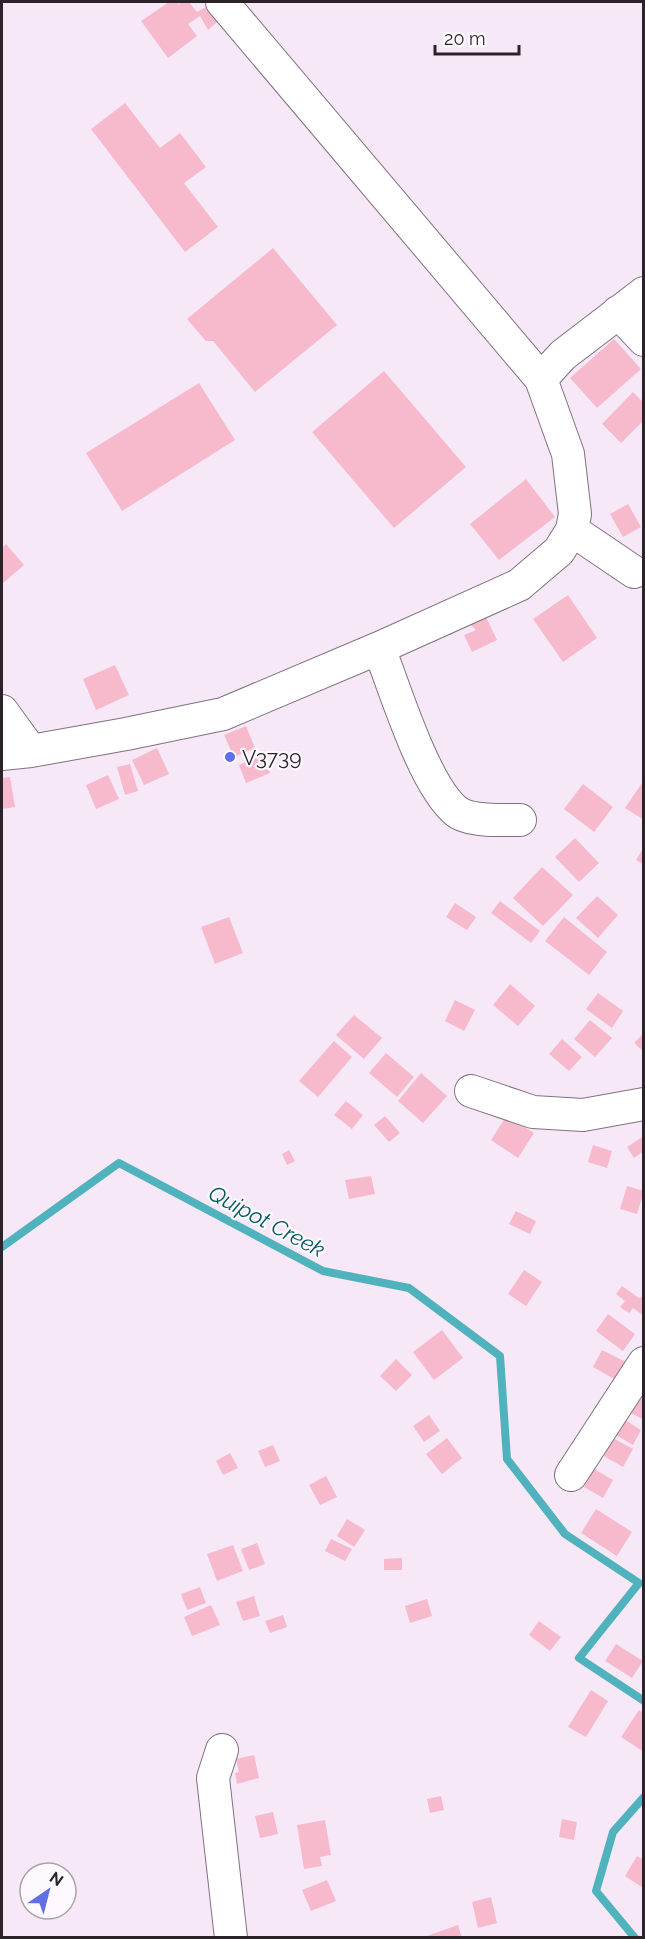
<svg xmlns="http://www.w3.org/2000/svg" width="645" height="1939" font-family="Raleway,sans-serif">
	<rect width="100%" height="100%" fill="#f7e8f7"/>
	<g fill="none" stroke-linecap="round" stroke-linejoin="round">
		<path stroke="#4fb2bd" stroke-width="8" d="M 2,1247 L 119,1163 L 323,1271 L 409,1288 L 500,1356 L 507,1459 L 565,1534 L 639,1583 L 579,1658 L 644,1701
			M 635,1938 L 596,1891 L 613,1832 L 644,1797"/>
	</g>
	<path fill="#f7bacd" d="M 169,2 L 177,2 L 179,4 L 181,2 L 189,2 L 197,12 L 215,2 L 224,16 L 208,30 L 200,16 L 188,24 L 197,36 L 168,58 L 141,21 Z
		M 125,103 L 160,148 L 180,133 L 206,167 L 184,183 L 218,227 L 185,252 L 91,129 Z
		M 273,248 L 337,325 L 255,392 L 213,341 L 206,341 L 187,319 Z
		M 614,339 L 641,369 L 597,408 L 570,378 Z
		M 384,371 L 466,467 L 394,528 L 312,432 Z
		M 199,383 L 235,440 L 122,511 L 86,453 Z
		M 633,392 L 644,403 L 644,420 L 621,443 L 602,424 Z
		M 526,479 L 555,517 L 499,560 L 470,524 Z
		M 628,504 L 641,527 L 623,537 L 610,514 Z
		M 6,544 L 24,565 L 2,584 L 2,548 Z
		M 568,595 L 597,638 L 563,662 L 533,619 Z
		M 486,617 L 497,640 L 472,652 L 464,635 L 476,630 L 470,624 Z
		M 115,665 L 129,695 L 96,710 L 83,679 Z
		M 246,726 L 255,748 L 234,757 L 224,735 Z
		M 157,748 L 169,774 L 144,785 L 132,760 Z
		M 263,755 L 270,773 L 246,783 L 239,765 Z
		M 130,764 L 138,791 L 125,795 L 117,767 Z
		M 108,775 L 119,799 L 96,809 L 86,785 Z
		M 10,777 L 15,807 L 2,809 L 2,778 Z
		M 644,780 L 644,820 L 625,808 Z
		M 583,784 L 613,807 L 594,832 L 564,809 Z
		M 575,838 L 599,863 L 579,882 L 555,857 Z
		M 644,847 L 644,865 L 636,860 Z
		M 542,867 L 573,895 L 543,926 L 513,898 Z
		M 597,896 L 618,915 L 598,938 L 576,918 Z
		M 500,901 L 540,931 L 531,943 L 491,913 Z
		M 455,903 L 476,917 L 467,930 L 446,917 Z
		M 229,917 L 243,953 L 215,964 L 201,927 Z
		M 564,917 L 607,952 L 589,975 L 545,941 Z
		M 510,984 L 535,1006 L 518,1026 L 493,1005 Z
		M 598,993 L 623,1011 L 612,1028 L 586,1009 Z
		M 455,1000 L 475,1010 L 464,1031 L 445,1021 Z
		M 354,1015 L 382,1038 L 364,1059 L 336,1035 Z
		M 590,1020 L 612,1038 L 595,1057 L 574,1039 Z
		M 644,1033 L 644,1052 L 634,1043 Z
		M 562,1039 L 582,1057 L 569,1071 L 549,1054 Z
		M 334,1041 L 352,1057 L 318,1097 L 299,1081 Z
		M 386,1053 L 414,1077 L 397,1097 L 369,1073 Z
		M 421,1073 L 447,1096 L 423,1123 L 398,1101 Z
		M 346,1101 L 363,1115 L 352,1129 L 334,1115 Z
		M 507,1115 L 534,1133 L 518,1158 L 491,1140 Z
		M 385,1116 L 400,1133 L 389,1142 L 374,1125 Z
		M 644,1136 L 644,1151 L 634,1158 L 627,1147 Z
		M 593,1145 L 612,1151 L 607,1168 L 588,1162 Z
		M 289,1150 L 295,1161 L 287,1165 L 282,1154 Z
		M 371,1176 L 375,1194 L 349,1199 L 345,1180 Z
		M 627,1186 L 644,1191 L 637,1214 L 620,1209 Z
		M 516,1211 L 536,1221 L 530,1234 L 509,1224 Z
		M 524,1270 L 542,1282 L 526,1306 L 508,1294 Z
		M 622,1286 L 639,1298 L 644,1296 L 644,1316 L 633,1308 L 629,1313 L 620,1307 L 625,1301 L 616,1294 Z
		M 608,1314 L 635,1334 L 623,1351 L 596,1331 Z
		M 442,1330 L 463,1358 L 434,1380 L 413,1352 Z
		M 602,1350 L 626,1362 L 616,1380 L 593,1367 Z
		M 396,1359 L 412,1375 L 396,1391 L 380,1376 Z
		M 640,1398 L 644,1400 L 644,1420 L 631,1413 Z
		M 429,1415 L 440,1431 L 424,1442 L 413,1426 Z
		M 625,1420 L 641,1430 L 633,1445 L 616,1435 Z
		M 447,1438 L 462,1458 L 442,1474 L 426,1454 Z
		M 613,1438 L 633,1449 L 623,1467 L 604,1456 Z
		M 273,1445 L 280,1461 L 265,1467 L 258,1451 Z
		M 230,1453 L 238,1468 L 223,1475 L 216,1461 Z
		M 594,1469 L 613,1480 L 603,1498 L 584,1487 Z
		M 326,1476 L 337,1497 L 320,1505 L 309,1485 Z
		M 596,1509 L 632,1532 L 617,1556 L 581,1533 Z
		M 347,1519 L 365,1530 L 354,1547 L 337,1536 Z
		M 331,1539 L 352,1549 L 345,1561 L 325,1551 Z
		M 257,1543 L 265,1564 L 249,1570 L 241,1549 Z
		M 233,1545 L 243,1571 L 217,1581 L 207,1554 Z
		M 402,1558 L 402,1570 L 384,1570 L 384,1559 Z
		M 200,1587 L 206,1603 L 187,1610 L 181,1594 Z
		M 254,1596 L 260,1616 L 243,1621 L 236,1602 Z
		M 427,1599 L 432,1616 L 410,1623 L 405,1606 Z
		M 211,1605 L 220,1625 L 192,1636 L 184,1617 Z
		M 283,1615 L 287,1627 L 270,1633 L 265,1621 Z
		M 539,1621 L 561,1637 L 550,1651 L 529,1635 Z
		M 616,1644 L 643,1661 L 632,1678 L 605,1661 Z
		M 591,1690 L 608,1701 L 586,1737 L 568,1727 Z
		M 639,1710 L 644,1713 L 644,1752 L 621,1737 Z
		M 254,1755 L 259,1778 L 237,1784 L 235,1773 L 239,1772 L 236,1759 Z
		M 441,1796 L 444,1810 L 430,1813 L 427,1799 Z
		M 273,1812 L 278,1834 L 260,1838 L 255,1816 Z
		M 562,1819 L 577,1822 L 574,1840 L 559,1837 Z
		M 325,1820 L 331,1855 L 320,1857 L 322,1866 L 304,1869 L 297,1825 Z
		M 637,1856 L 644,1860 L 643,1888 L 625,1876 Z
		M 327,1880 L 336,1901 L 311,1911 L 302,1890 Z
		M 491,1897 L 497,1923 L 478,1928 L 472,1902 Z
		M 458,1925 L 462,1938 L 424,1938 L 424,1937 Z"/>
	<g fill="none" stroke-linecap="round" stroke-linejoin="round">
		<g stroke="#7f7280" stroke-width="34">
			<path id="minor" d="M 222,2 L 541,379 L 563,355 L 644,293
				M 618,312 L 644,340
				M 572,530 L 634,572
				M 379,648 C 395,689 424,785 456,811 C 469,822 504,820 520,820
				M 2,711 L 31,751
				M 2,754 L 31,751 L 126,734 L 223,714 L 379,648 L 519,585 L 559,551 L 572,530 L 575,514 L 568,454 L 541,379
				M 471,1091 L 533,1112 L 583,1115 L 644,1104
				M 571,1475 L 644,1363
				M 222,1750 L 213,1778 L 231,1938"/>
		</g>
		<use href="#minor" stroke="#fff" stroke-width="32"/>
	</g>
	<circle fill="#5f6fe6" stroke="#fef8ff" stroke-width="2" cx="230" cy="757" r="6"/>
	<g text-anchor="middle" dominant-baseline="central" stroke-width="4.5" stroke-linejoin="round" paint-order="stroke">
		<g font-size="21" fill="#2a242a" stroke="#fef8ff" text-anchor="start">
			<text x="242" y="757">V3739</text>
		</g>
		<g font-size="22" font-style="italic" fill="#005b63" stroke="#fef8ff">
			<text transform="translate(267 1221) rotate(28)">Quipot Creek</text>
		</g>
	</g>
	<rect width="645" height="1939" fill="none" stroke="#2a242a" stroke-width="6"/>
	<g transform="translate(48 1891) rotate(35)"><circle r="28" fill="#fef8ff" stroke="#a9a3aa" stroke-width="1.5"/>
	<path d="M0-4.5L10 22L0 15L-10 22Z" fill="#5f6fe6"/>
	<text y="-9" font-size="16" font-weight="bold" text-anchor="middle" fill="#2a242a">N</text>
	</g>
	<path d="M435 45v9h84v-9" fill="none" stroke="#2a242a" stroke-width="3"/>
	<text x="444" y="45" font-size="18" fill="#2a242a" stroke="#fef8ff" stroke-width="4.5" paint-order="stroke">20 m</text>
</svg>
